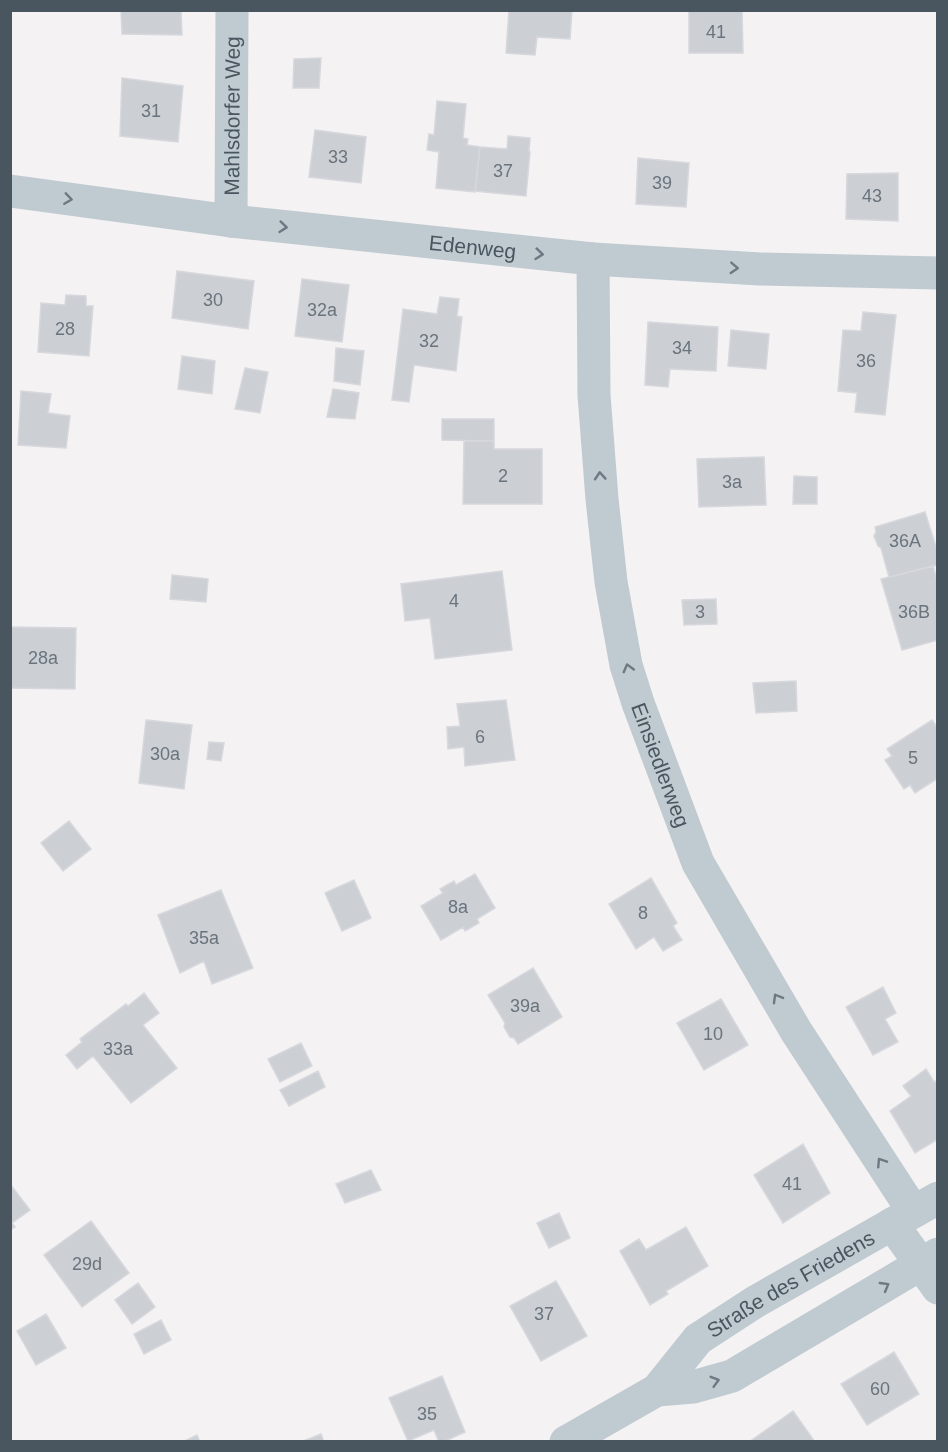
<svg xmlns="http://www.w3.org/2000/svg" width="948" height="1452" font-family="Helvetica,sans-serif">
	<rect width="100%" height="100%" fill="#f4f2f2"/>
	<path fill="#cccfd4" stroke="#d6d8dd" stroke-width="1.5" d="M 121,10 L 181,10 L 182,35 L 122,34 Z
		M 509,10 L 572,10 L 570,39 L 537,37 L 535,55 L 506,53 Z
		M 689,10 L 742,10 L 743,53 L 689,53 Z
		M 321,58 L 319,88 L 293,88 L 294,59 Z
		M 122,78 L 183,86 L 178,142 L 120,136 Z
		M 437,101 L 466,104 L 463,138 L 468,139 L 467,145 L 480,147 L 475,192 L 436,188 L 439,152 L 427,150 L 429,134 L 434,135 Z
		M 315,130 L 366,137 L 361,183 L 309,177 Z
		M 508,136 L 530,138 L 529,151 L 530,152 L 526,196 L 475,191 L 480,147 L 507,149 Z
		M 638,158 L 689,163 L 686,207 L 636,204 Z
		M 898,173 L 898,221 L 846,219 L 847,174 Z
		M 177,271 L 254,281 L 248,329 L 172,318 Z
		M 302,279 L 349,285 L 342,342 L 295,336 Z
		M 66,295 L 86,296 L 86,306 L 93,306 L 89,356 L 38,352 L 41,303 L 65,305 Z
		M 440,297 L 459,299 L 457,316 L 462,317 L 456,371 L 414,365 L 409,402 L 392,400 L 403,309 L 437,314 Z
		M 863,312 L 896,315 L 885,415 L 855,412 L 857,393 L 838,391 L 843,330 L 861,331 Z
		M 648,322 L 718,327 L 716,371 L 670,369 L 668,387 L 645,385 Z
		M 731,330 L 769,334 L 766,369 L 728,366 Z
		M 336,348 L 364,351 L 360,385 L 334,381 Z
		M 182,356 L 215,361 L 212,394 L 178,389 Z
		M 245,368 L 268,372 L 260,413 L 235,409 Z
		M 333,389 L 359,393 L 355,419 L 327,417 Z
		M 21,391 L 51,394 L 48,413 L 70,416 L 66,448 L 18,445 Z
		M 442,419 L 494,419 L 494,441 L 442,440 Z
		M 464,441 L 494,441 L 494,449 L 542,449 L 542,504 L 463,504 Z
		M 764,457 L 766,505 L 699,507 L 697,459 Z
		M 794,476 L 817,477 L 817,504 L 793,504 Z
		M 925,512 L 938,553 L 938,565 L 889,577 L 881,548 L 878,546 L 874,536 L 876,532 L 875,527 Z
		M 933,566 L 938,584 L 938,640 L 902,650 L 881,579 Z
		M 502,571 L 512,650 L 435,659 L 430,618 L 405,621 L 401,584 Z
		M 172,575 L 208,579 L 206,602 L 170,599 Z
		M 716,599 L 717,624 L 684,625 L 682,600 Z
		M 10,627 L 76,628 L 75,689 L 10,688 Z
		M 796,681 L 797,711 L 756,713 L 753,683 Z
		M 506,700 L 515,760 L 465,766 L 464,747 L 448,749 L 447,727 L 460,726 L 457,704 Z
		M 146,720 L 192,725 L 184,789 L 139,783 Z
		M 932,720 L 938,729 L 938,778 L 915,793 L 910,785 L 904,789 L 885,760 L 892,756 L 887,749 Z
		M 209,742 L 224,743 L 221,761 L 207,759 Z
		M 69,821 L 91,849 L 63,871 L 41,843 Z
		M 475,874 L 495,908 L 477,919 L 479,923 L 465,931 L 463,927 L 441,940 L 421,906 L 443,893 L 440,889 L 454,881 L 456,885 Z
		M 651,878 L 677,923 L 673,926 L 682,940 L 663,951 L 654,937 L 636,949 L 609,904 Z
		M 354,880 L 371,918 L 342,931 L 325,893 Z
		M 221,890 L 253,968 L 212,984 L 204,961 L 180,973 L 158,915 Z
		M 533,968 L 562,1017 L 518,1044 L 514,1038 L 510,1037 L 504,1027 L 505,1023 L 488,995 Z
		M 883,987 L 896,1013 L 885,1019 L 898,1042 L 873,1055 L 846,1007 Z
		M 144,993 L 159,1013 L 143,1025 L 177,1068 L 131,1103 L 93,1056 L 77,1069 L 66,1055 L 82,1042 L 80,1039 L 126,1004 L 128,1006 Z
		M 721,999 L 748,1045 L 704,1070 L 677,1023 Z
		M 301,1043 L 312,1066 L 280,1082 L 268,1059 Z
		M 926,1069 L 934,1082 L 938,1080 L 938,1139 L 915,1153 L 890,1111 L 911,1096 L 903,1086 Z
		M 318,1071 L 325,1087 L 289,1106 L 280,1090 Z
		M 803,1144 L 830,1193 L 783,1223 L 754,1175 Z
		M 371,1170 L 381,1190 L 345,1203 L 336,1184 Z
		M 10,1184 L 30,1210 L 12,1223 L 15,1227 L 10,1230 Z
		M 559,1213 L 570,1238 L 549,1248 L 537,1223 Z
		M 91,1221 L 129,1273 L 82,1307 L 44,1255 Z
		M 686,1227 L 708,1266 L 666,1291 L 668,1294 L 650,1305 L 620,1251 L 639,1239 L 646,1250 Z
		M 556,1281 L 587,1336 L 541,1361 L 510,1306 Z
		M 138,1283 L 155,1307 L 132,1324 L 115,1300 Z
		M 46,1314 L 66,1348 L 36,1365 L 17,1331 Z
		M 161,1320 L 171,1340 L 144,1354 L 134,1334 Z
		M 894,1352 L 919,1394 L 867,1425 L 841,1384 Z
		M 442,1376 L 465,1432 L 443,1442 L 439,1442 L 434,1430 L 408,1441 L 389,1398 Z
		M 793,1411 L 815,1442 L 749,1442 Z
		M 321,1434 L 324,1442 L 301,1442 Z
		M 197,1435 L 200,1442 L 183,1442 Z"/>
	<g fill="none" stroke-linecap="round" stroke-linejoin="round">
		<g stroke="#c0cad1" stroke-width="33">
			<path id="s1" d="M 10,191 L 231,221 L 593,259 L 760,269 L 938,273"/>
			<path id="s2" d="M 231,221 L 232,10"/>
			<path id="s3" d="M 593,259 L 594,395 L 602,499 L 611,582 L 626,665 L 638,703 L 698,863 L 796,1031 L 913,1211"/>
			<path d="M 892,1224 L 938,1288"/>
			<path d="M 657,1390 L 693,1387 L 732,1376 L 938,1254"/>
			<path id="s4" d="M 566,1442 L 657,1390 L 698,1339 L 755,1302 L 938,1198"/>
		</g>
	</g>
	<defs><path id="oneway-chevron" d="M-2-3.5L2.5 0L-2 3.5" fill="none" stroke-width="1.6" stroke-linecap="round" stroke-linejoin="round" transform="scale(1.5)"/></defs>
	<g stroke="#6d7982">
		<use href="#oneway-chevron" transform="translate(68 199) rotate(8)"/>
		<use href="#oneway-chevron" transform="translate(283 227) rotate(6)"/>
		<use href="#oneway-chevron" transform="translate(539 254) rotate(6)"/>
		<use href="#oneway-chevron" transform="translate(734 268) rotate(3)"/>
		<use href="#oneway-chevron" transform="translate(600 476) rotate(-94)"/>
		<use href="#oneway-chevron" transform="translate(628 668) rotate(-105)"/>
		<use href="#oneway-chevron" transform="translate(777 998) rotate(-120)"/>
		<use href="#oneway-chevron" transform="translate(881 1162) rotate(-123)"/>
		<use href="#oneway-chevron" transform="translate(885 1286) rotate(-30)"/>
		<use href="#oneway-chevron" transform="translate(715 1381) rotate(-16)"/>
	</g>
	<g text-anchor="middle" dominant-baseline="central" stroke-width="5" stroke-linejoin="round" paint-order="stroke">
		<g font-size="18" fill="#6a747d">
			<text x="716" y="32">41</text>
			<text x="151" y="111">31</text>
			<text x="338" y="157">33</text>
			<text x="503" y="171">37</text>
			<text x="662" y="183">39</text>
			<text x="872" y="196">43</text>
			<text x="213" y="300">30</text>
			<text x="322" y="310">32a</text>
			<text x="65" y="329">28</text>
			<text x="429" y="341">32</text>
			<text x="682" y="348">34</text>
			<text x="866" y="361">36</text>
			<text x="503" y="476">2</text>
			<text x="732" y="482">3a</text>
			<text x="905" y="541">36A</text>
			<text x="454" y="601">4</text>
			<text x="700" y="612">3</text>
			<text x="914" y="612">36B</text>
			<text x="43" y="658">28a</text>
			<text x="480" y="737">6</text>
			<text x="165" y="754">30a</text>
			<text x="913" y="758">5</text>
			<text x="458" y="907">8a</text>
			<text x="643" y="913">8</text>
			<text x="204" y="938">35a</text>
			<text x="525" y="1006">39a</text>
			<text x="713" y="1034">10</text>
			<text x="118" y="1049">33a</text>
			<text x="792" y="1184">41</text>
			<text x="87" y="1264">29d</text>
			<text x="544" y="1314">37</text>
			<text x="880" y="1389">60</text>
			<text x="427" y="1414">35</text>
		</g>
		<g font-size="21" fill="#495660" stroke="#fff">
			<text stroke="none"><textPath href="#s2" startOffset="105">Mahlsdorfer Weg</textPath></text>
			<text stroke="none"><textPath href="#s1" startOffset="466">Edenweg</textPath></text>
			<text stroke="none"><textPath href="#s3" startOffset="514">Einsiedlerweg</textPath></text>
			<text stroke="none"><textPath href="#s4" startOffset="278">Straße des Friedens</textPath></text>
		</g>
	</g>
	<rect width="948" height="1452" fill="none" stroke="#495660" stroke-width="24"/>
</svg>
